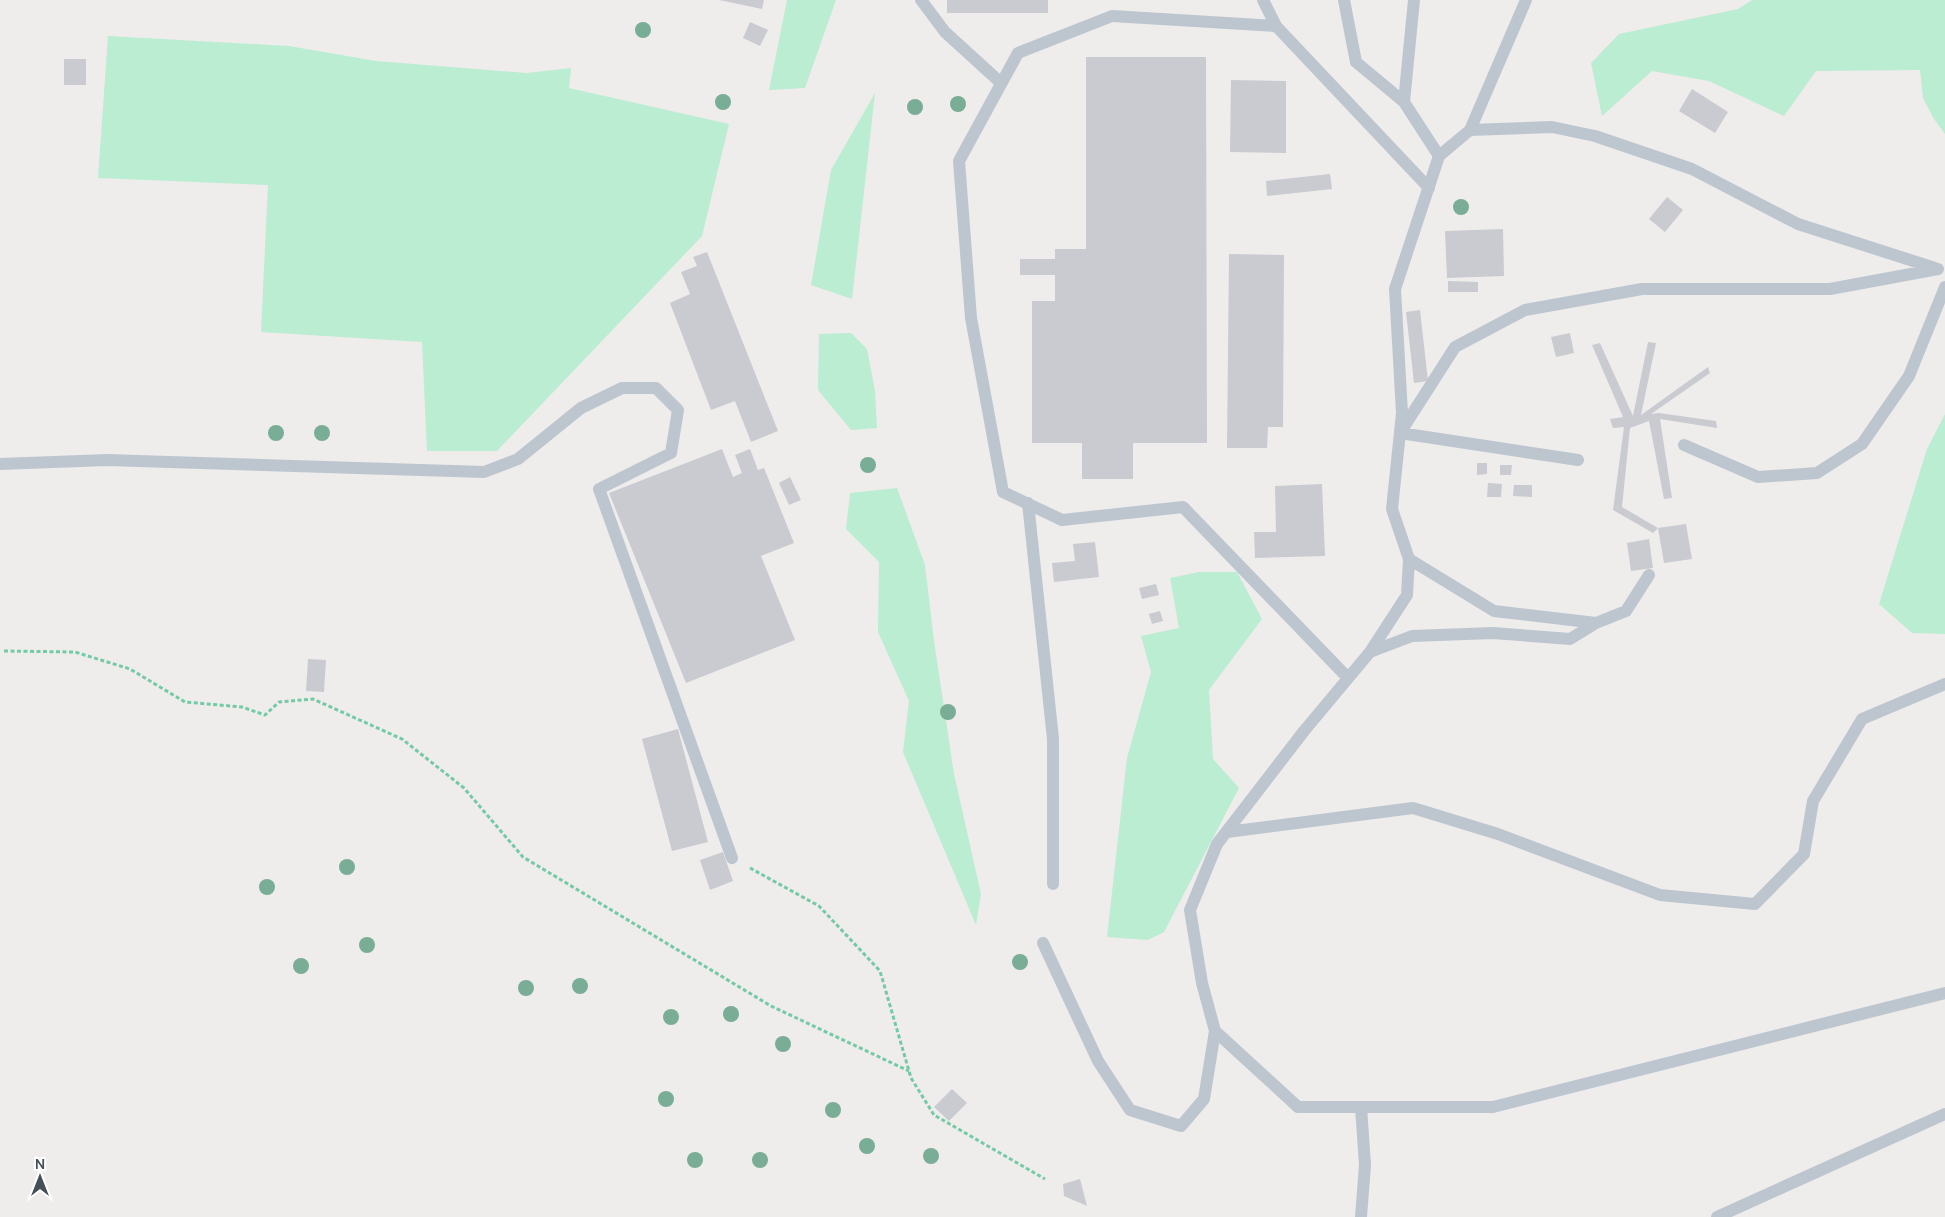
<svg xmlns="http://www.w3.org/2000/svg" width="1945" height="1217" font-family="Manrope,sans-serif">
	<rect width="100%" height="100%" fill="#efecec"/>
	<path fill="#baedd1" d="M 787,0 L 836,0 L 805,88 L 769,90 Z
		M 1752,0 L 1945,0 L 1945,134 L 1934,119 L 1923,98 L 1920,70 L 1816,71 L 1784,116 L 1709,81 L 1652,71 L 1602,116 L 1591,63 L 1619,34 L 1738,9 Z
		M 108,36 L 289,46 L 376,61 L 527,73 L 571,68 L 569,88 L 729,124 L 702,236 L 497,451 L 427,451 L 422,342 L 261,332 L 268,185 L 98,178 Z
		M 875,93 L 852,299 L 811,285 L 831,170 Z
		M 851,333 L 867,349 L 875,391 L 877,428 L 851,430 L 818,390 L 819,334 Z
		M 1945,414 L 1945,634 L 1912,633 L 1879,604 L 1927,449 Z
		M 897,488 L 925,565 L 934,641 L 954,774 L 981,894 L 976,925 L 903,752 L 909,701 L 878,632 L 879,562 L 846,529 L 850,493 Z
		M 1199,572 L 1237,572 L 1262,619 L 1209,690 L 1213,759 L 1239,788 L 1164,932 L 1148,940 L 1107,937 L 1127,758 L 1151,672 L 1141,636 L 1179,628 L 1170,578 Z"/>
	<path fill="#c9cbd1" d="M 719,0 L 764,0 L 762,9 Z
		M 947,0 L 1048,0 L 1048,13 L 947,13 Z
		M 750,22 L 768,30 L 760,46 L 743,38 Z
		M 1086,57 L 1206,57 L 1207,443 L 1133,443 L 1133,479 L 1082,479 L 1082,443 L 1032,443 L 1032,301 L 1055,301 L 1055,275 L 1020,275 L 1020,259 L 1055,259 L 1055,249 L 1086,249 Z
		M 64,59 L 86,59 L 86,85 L 64,85 Z
		M 1231,80 L 1286,81 L 1286,153 L 1230,152 Z
		M 1692,89 L 1728,112 L 1715,133 L 1679,111 Z
		M 1330,174 L 1332,189 L 1267,196 L 1266,181 Z
		M 1667,197 L 1683,210 L 1665,232 L 1649,219 Z
		M 1503,229 L 1504,276 L 1447,278 L 1445,231 Z
		M 707,252 L 778,431 L 751,442 L 735,401 L 711,410 L 670,303 L 690,294 L 681,272 L 697,266 L 693,257 Z
		M 1229,254 L 1284,255 L 1283,427 L 1268,427 L 1267,448 L 1227,448 Z
		M 1448,281 L 1478,282 L 1478,292 L 1448,292 Z
		M 1420,310 L 1428,381 L 1414,383 L 1406,312 Z
		M 1570,333 L 1574,353 L 1556,357 L 1551,337 Z
		M 1648,342 L 1656,343 L 1641,415 L 1708,367 L 1710,373 L 1651,414 L 1659,413 L 1716,421 L 1717,428 L 1660,419 L 1672,498 L 1664,499 L 1649,421 L 1630,428 L 1622,507 L 1658,528 L 1653,533 L 1613,510 L 1624,427 L 1613,428 L 1610,419 L 1623,417 L 1592,345 L 1600,343 L 1633,416 Z
		M 722,449 L 733,477 L 742,473 L 735,455 L 750,449 L 758,470 L 764,468 L 794,543 L 761,556 L 795,640 L 686,683 L 609,493 Z
		M 1477,463 L 1487,463 L 1487,474 L 1477,475 Z
		M 1500,465 L 1512,465 L 1511,475 L 1500,475 Z
		M 790,477 L 801,500 L 789,505 L 779,483 Z
		M 1488,483 L 1502,484 L 1501,497 L 1487,497 Z
		M 1322,484 L 1325,556 L 1255,558 L 1254,532 L 1276,532 L 1275,486 Z
		M 1514,485 L 1532,485 L 1532,497 L 1513,496 Z
		M 1686,524 L 1692,559 L 1664,563 L 1658,528 Z
		M 1649,539 L 1653,568 L 1631,571 L 1627,543 Z
		M 1095,542 L 1099,577 L 1054,582 L 1052,563 L 1075,561 L 1073,544 Z
		M 1156,584 L 1159,595 L 1142,599 L 1139,588 Z
		M 1160,611 L 1163,621 L 1152,624 L 1149,614 Z
		M 308,659 L 326,660 L 324,692 L 306,691 Z
		M 678,729 L 708,842 L 672,851 L 642,739 Z
		M 723,852 L 733,881 L 710,890 L 700,860 Z
		M 952,1089 L 967,1103 L 949,1121 L 934,1107 Z
		M 1080,1179 L 1087,1206 L 1064,1196 L 1063,1184 Z"/>
	<g fill="none" stroke-linecap="round" stroke-linejoin="round">
		<path stroke="#73caa4" stroke-width="3" stroke-dasharray="4 2.5" stroke-linecap="butt" d="M 4,651 L 75,652 L 130,669 L 185,702 L 242,707 L 265,715 L 279,702 L 313,699 L 402,739 L 464,788 L 523,857 L 771,1006 L 909,1071
			M 750,868 L 819,906 L 880,971 L 911,1078 L 934,1115 L 1045,1179"/>
		<path stroke="#bdc6cf" stroke-width="12" d="M 921,0 L 945,32 L 1001,83
			M 1263,0 L 1276,26 L 1429,188
			M 1344,0 L 1356,62 L 1404,102
			M 1414,0 L 1404,102 L 1439,156
			M 1276,26 L 1112,16 L 1018,53 L 959,161 L 971,318 L 1003,492 L 1062,520 L 1183,507 L 1348,678
			M 1470,130 L 1552,127 L 1595,136 L 1692,169 L 1798,224 L 1935,268
			M 1684,445 L 1758,477 L 1817,473 L 1862,444 L 1909,376 L 1945,287
			M 1578,460 L 1400,433 L 1455,347 L 1525,310 L 1642,289 L 1830,289 L 1938,269
			M 0,464 L 107,460 L 484,472 L 518,459 L 581,408 L 622,388 L 656,388 L 678,410 L 671,453 L 599,489 L 732,858
			M 1028,503 L 1053,739 L 1053,884
			M 1409,559 L 1494,611 L 1596,623 L 1626,611 L 1649,575
			M 1370,652 L 1412,636 L 1493,633 L 1570,639 L 1596,623
			M 1227,832 L 1413,808 L 1498,834 L 1660,895 L 1755,904 L 1804,854 L 1813,801 L 1862,719 L 1945,684
			M 1043,943 L 1098,1061 L 1130,1110 L 1181,1126 L 1204,1099 L 1215,1031 L 1202,983 L 1190,910 L 1217,844 L 1304,731 L 1370,652 L 1407,595 L 1409,559 L 1392,509 L 1402,413 L 1395,289 L 1439,156 L 1470,130 L 1526,0
			M 1215,1031 L 1298,1107 L 1493,1107 L 1945,993
			M 1361,1217 L 1365,1165 L 1361,1107
			M 1717,1217 L 1945,1114"/>
	</g>
	<g fill="#79ad95">
		<circle cx="643" cy="30" r="8"/>
		<circle cx="723" cy="102" r="8"/>
		<circle cx="958" cy="104" r="8"/>
		<circle cx="915" cy="107" r="8"/>
		<circle cx="1461" cy="207" r="8"/>
		<circle cx="276" cy="433" r="8"/>
		<circle cx="322" cy="433" r="8"/>
		<circle cx="868" cy="465" r="8"/>
		<circle cx="948" cy="712" r="8"/>
		<circle cx="347" cy="867" r="8"/>
		<circle cx="267" cy="887" r="8"/>
		<circle cx="367" cy="945" r="8"/>
		<circle cx="1020" cy="962" r="8"/>
		<circle cx="301" cy="966" r="8"/>
		<circle cx="580" cy="986" r="8"/>
		<circle cx="526" cy="988" r="8"/>
		<circle cx="731" cy="1014" r="8"/>
		<circle cx="671" cy="1017" r="8"/>
		<circle cx="783" cy="1044" r="8"/>
		<circle cx="666" cy="1099" r="8"/>
		<circle cx="833" cy="1110" r="8"/>
		<circle cx="867" cy="1146" r="8"/>
		<circle cx="931" cy="1156" r="8"/>
		<circle cx="695" cy="1160" r="8"/>
		<circle cx="760" cy="1160" r="8"/>
	</g>
	<g transform="translate(40 1177)" stroke="#ffffff" stroke-width="4" paint-order="stroke">
	<path d="M0-4L9 19L0 12L-9 19Z" fill="#454f59"/>
	<text y="-8" font-size="14" font-weight="bold" text-anchor="middle" fill="#454f59">N</text>
	</g>
</svg>
